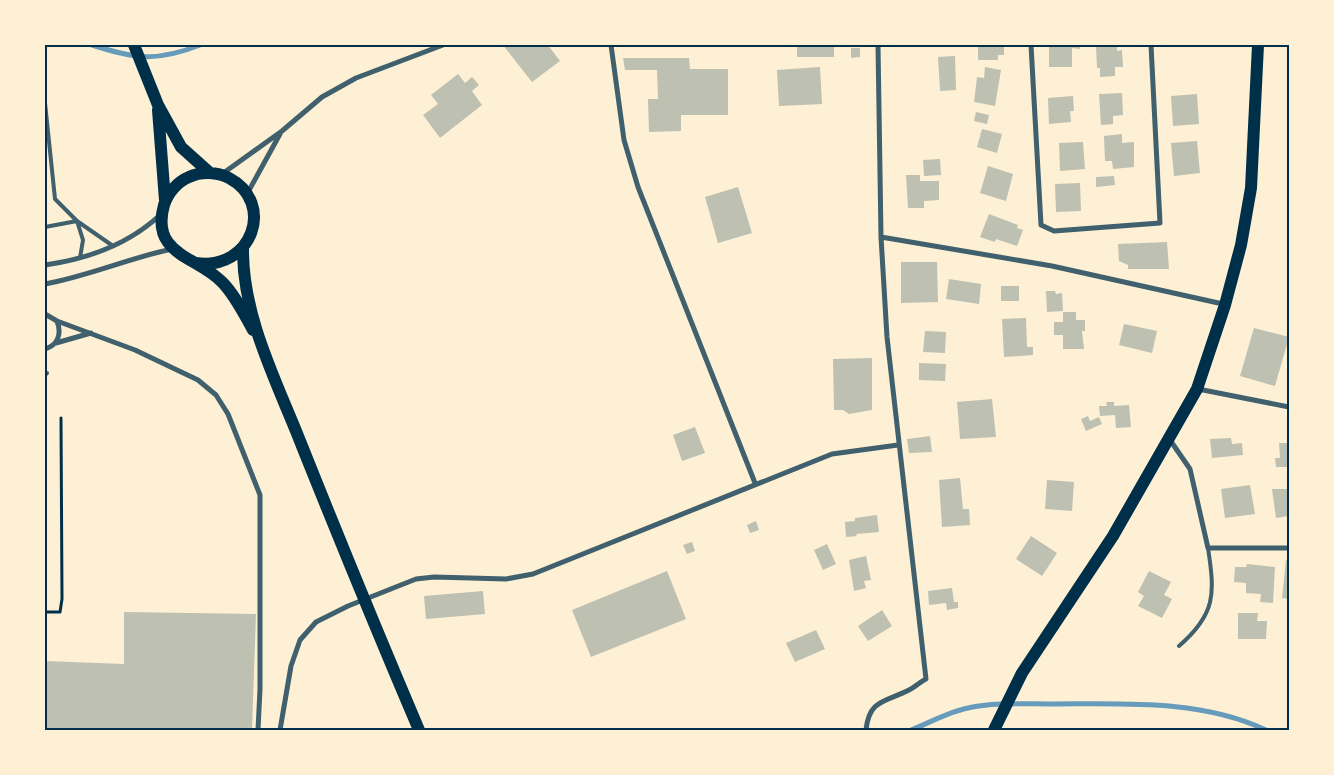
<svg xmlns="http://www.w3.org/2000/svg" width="1334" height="775" font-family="'Work Sans',sans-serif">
	<rect width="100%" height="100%" fill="#fdf0d5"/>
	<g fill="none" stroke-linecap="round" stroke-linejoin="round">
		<path stroke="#669bbc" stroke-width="5" d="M 92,45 C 135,59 157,62 200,45
			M 911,730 C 929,723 948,712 968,708 C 994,702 1024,704 1051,704 C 1122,704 1200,699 1266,730"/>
	</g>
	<path fill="#bec0b2" d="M 503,45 L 548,45 L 560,61 L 532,82 Z
		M 797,45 L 834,45 L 834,57 L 797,57 Z
		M 978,45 L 1004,45 L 1004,55 L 998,55 L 998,60 L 978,60 Z
		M 1053,45 L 1080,45 L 1080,49 L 1072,48 L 1072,67 L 1049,67 L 1049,47 L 1053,47 Z
		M 1096,45 L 1117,45 L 1117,51 L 1122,50 L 1123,67 L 1115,67 L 1115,76 L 1100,77 L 1100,68 L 1097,68 Z
		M 851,48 L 860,48 L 860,57 L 851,58 Z
		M 955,56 L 956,90 L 940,91 L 938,57 Z
		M 623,58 L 689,58 L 690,69 L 728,69 L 728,115 L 681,115 L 681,131 L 649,132 L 648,99 L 658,99 L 657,70 L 625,70 Z
		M 820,67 L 822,104 L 779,106 L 777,70 Z
		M 985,67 L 1001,70 L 995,106 L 974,102 L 977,77 L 984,78 Z
		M 458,74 L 465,83 L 472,77 L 479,85 L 472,91 L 482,105 L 440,138 L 423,115 L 438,104 L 431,95 Z
		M 1122,93 L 1123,115 L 1113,116 L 1113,124 L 1101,125 L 1099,94 Z
		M 1197,94 L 1199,124 L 1173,126 L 1171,96 Z
		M 1073,96 L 1074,111 L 1070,111 L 1071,122 L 1049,124 L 1048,98 Z
		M 976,112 L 989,115 L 987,124 L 974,121 Z
		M 982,129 L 1002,134 L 997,153 L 977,147 Z
		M 1122,134 L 1122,143 L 1134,142 L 1134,167 L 1113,169 L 1112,161 L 1105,161 L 1104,136 Z
		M 1197,141 L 1200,173 L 1174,176 L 1171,143 Z
		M 1083,142 L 1085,169 L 1060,171 L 1059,143 Z
		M 940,159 L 941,175 L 924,176 L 923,160 Z
		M 988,166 L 1013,174 L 1006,201 L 980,193 Z
		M 906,175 L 920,175 L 920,181 L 939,181 L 939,200 L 924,201 L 924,208 L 908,208 Z
		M 1114,176 L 1115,185 L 1096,187 L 1096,177 Z
		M 1080,183 L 1081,211 L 1056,212 L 1055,184 Z
		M 738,187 L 752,233 L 718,243 L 705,197 Z
		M 989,214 L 1018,225 L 1017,228 L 1023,230 L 1017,246 L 996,239 L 995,242 L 980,237 Z
		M 1167,242 L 1169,269 L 1128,269 L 1128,265 L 1119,261 L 1118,244 Z
		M 901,262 L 937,262 L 938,302 L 901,303 Z
		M 949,279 L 981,284 L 979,304 L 946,299 Z
		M 1001,286 L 1019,286 L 1019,301 L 1001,301 Z
		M 1046,291 L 1055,291 L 1056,294 L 1062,293 L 1063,311 L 1047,312 Z
		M 1063,312 L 1076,312 L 1076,320 L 1085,320 L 1085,331 L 1082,331 L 1084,349 L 1063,349 L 1063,335 L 1054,335 L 1054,322 L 1063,322 Z
		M 1026,318 L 1027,347 L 1033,347 L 1033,355 L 1004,357 L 1002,319 Z
		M 1124,324 L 1157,331 L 1152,353 L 1119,345 Z
		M 1254,328 L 1289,337 L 1275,386 L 1240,376 Z
		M 925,331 L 946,332 L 945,353 L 923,352 Z
		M 872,358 L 872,410 L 849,414 L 843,410 L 834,410 L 833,359 Z
		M 919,363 L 946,364 L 945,381 L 919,380 Z
		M 992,399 L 996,437 L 960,439 L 957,402 Z
		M 1106,402 L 1114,402 L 1114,406 L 1129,405 L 1131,427 L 1116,428 L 1115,415 L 1100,416 L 1099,406 L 1107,406 Z
		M 1088,416 L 1090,421 L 1099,417 L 1102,424 L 1086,431 L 1081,419 Z
		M 695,427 L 705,453 L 682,461 L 673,435 Z
		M 930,436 L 932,452 L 909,453 L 907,439 Z
		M 1231,438 L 1232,444 L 1242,443 L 1243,455 L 1212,458 L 1210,439 Z
		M 1279,443 L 1289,443 L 1289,467 L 1276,467 L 1275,458 L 1280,458 Z
		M 960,478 L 963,509 L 969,509 L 970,525 L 942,527 L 939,480 Z
		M 1047,480 L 1074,482 L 1072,511 L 1045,509 Z
		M 1250,485 L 1255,514 L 1225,518 L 1221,489 Z
		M 1272,489 L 1289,489 L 1289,516 L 1276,518 Z
		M 877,515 L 879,532 L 856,534 L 857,536 L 846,537 L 845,522 L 855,521 L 855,518 Z
		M 756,521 L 759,530 L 750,533 L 747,525 Z
		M 1031,536 L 1057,553 L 1042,576 L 1016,559 Z
		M 692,542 L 695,551 L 687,554 L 683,545 Z
		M 827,544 L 836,564 L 823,570 L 814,550 Z
		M 866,556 L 871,580 L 864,581 L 866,588 L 854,591 L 849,560 Z
		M 1286,560 L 1289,560 L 1289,599 L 1282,598 Z
		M 1247,564 L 1275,567 L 1273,603 L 1260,602 L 1261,594 L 1246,593 L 1246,583 L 1234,582 L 1235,567 L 1246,567 Z
		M 667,571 L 686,619 L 591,657 L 572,610 Z
		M 1149,571 L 1171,582 L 1164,595 L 1172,599 L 1162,618 L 1138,606 L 1144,596 L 1138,592 Z
		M 952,588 L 954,602 L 958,602 L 958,608 L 947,610 L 946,603 L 929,605 L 928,591 Z
		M 483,591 L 485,614 L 426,619 L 424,596 Z
		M 882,610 L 892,626 L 868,641 L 858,626 Z
		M 124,612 L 256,614 L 252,730 L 45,730 L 45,661 L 124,664 Z
		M 1238,613 L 1258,613 L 1257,621 L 1267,621 L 1266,639 L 1238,639 Z
		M 816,630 L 825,649 L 795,662 L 786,643 Z"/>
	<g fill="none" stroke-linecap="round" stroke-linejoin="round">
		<path stroke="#003049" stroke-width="3" d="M 45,612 L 60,612 L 62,599 L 61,418"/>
		<path stroke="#3f606c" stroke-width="4" d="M 45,103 L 55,199 L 77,221
			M 45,227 L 77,221
			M 80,258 L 83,240 L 77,221 L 113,246
			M 45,375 L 47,373
			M 1179,646 C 1216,614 1215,594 1208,548"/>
		<path stroke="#3f606c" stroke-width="5" d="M 611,45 L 624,140 L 638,187 L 755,483
			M 1031,45 L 1041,225 L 1054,231 L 1160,223 L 1151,45
			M 222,174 L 282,131 L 322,97 L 356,78 L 443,45
			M 247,194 L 280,134
			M 881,237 L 1052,266 L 1223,304
			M 45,265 C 87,259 129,244 160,215
			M 45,284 C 89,276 129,258 172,249
			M 45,314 L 57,321 C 62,334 58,345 45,349
			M 57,321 L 135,350 L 198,380 L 216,395 L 228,414 L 260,495 L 260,689 L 258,730
			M 56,343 L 91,333
			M 1198,389 L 1289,407
			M 1170,440 L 1190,469 L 1208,548 L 1289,548
			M 280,730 L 291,666 L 300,640 L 316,622 L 348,606 L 416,579 L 434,577 L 506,579 L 533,574 L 832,454 L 898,445
			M 866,730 C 869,699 886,702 909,690 C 915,687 920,682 926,679 L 887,337 L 881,237 L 878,45"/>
		<path stroke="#003049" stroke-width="12" d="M 134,45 L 158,105 L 181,147 L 210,173
			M 158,110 L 165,200
			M 243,248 C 242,317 278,384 302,446 C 340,541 379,636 419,730
			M 196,263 C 252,271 276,203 229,178 C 217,172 202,171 189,177 C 177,182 168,193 164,205 C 150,255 197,256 222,282 C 235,295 244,314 253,330
			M 994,730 L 1022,673 L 1113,536 L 1197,389 L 1225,305 L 1241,245 L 1251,188 L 1258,45"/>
	</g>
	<rect width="1334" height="775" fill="none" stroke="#fdf0d5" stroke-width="92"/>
	<rect x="46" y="46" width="1242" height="683" fill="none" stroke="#003049" stroke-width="2"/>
</svg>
